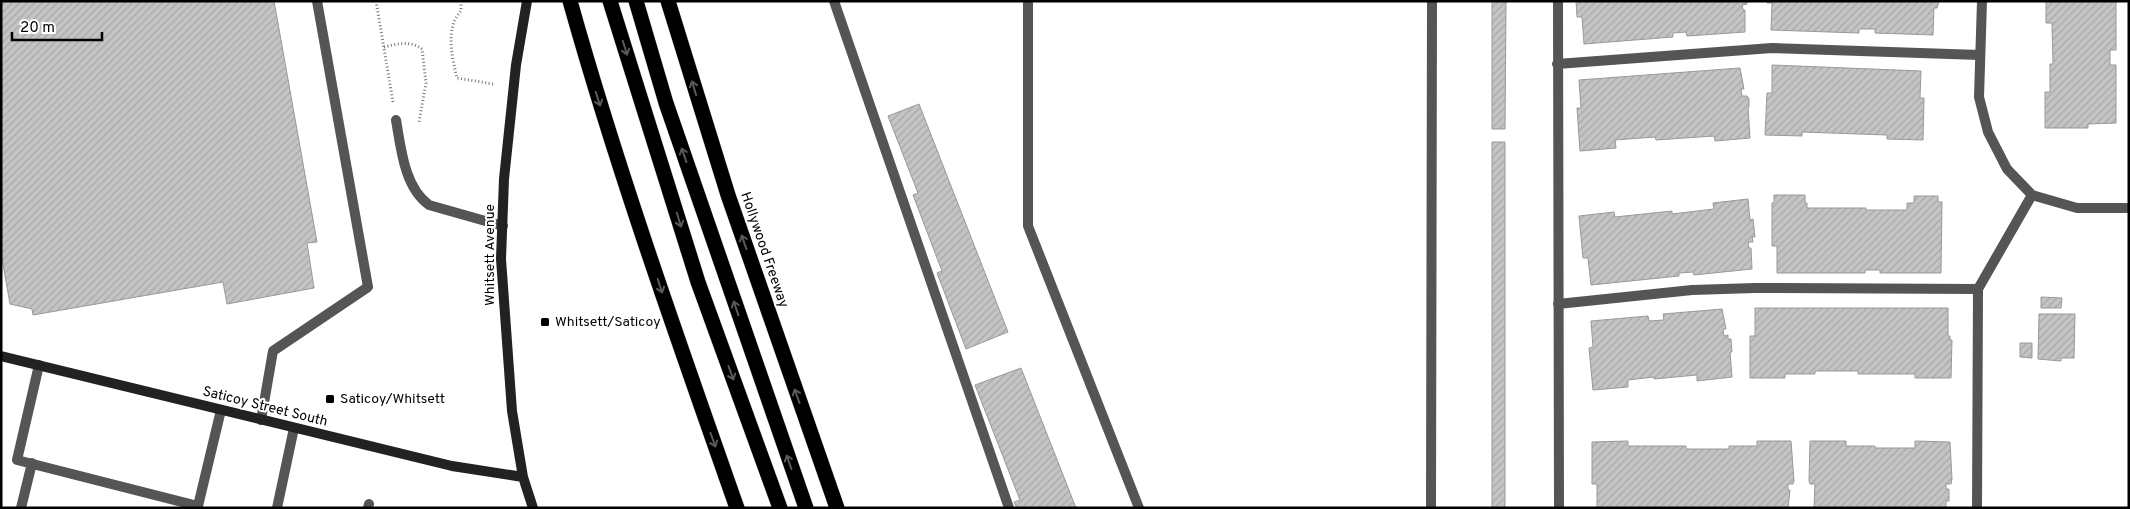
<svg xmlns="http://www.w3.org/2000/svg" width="2130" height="509" font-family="Overpass,sans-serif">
	<defs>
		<pattern id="building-hatch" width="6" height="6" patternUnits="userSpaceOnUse" patternTransform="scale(1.25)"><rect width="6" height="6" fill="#c4c4c4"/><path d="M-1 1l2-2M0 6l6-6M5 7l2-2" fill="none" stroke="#a7a7a7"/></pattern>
	</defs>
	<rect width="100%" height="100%" fill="#fff"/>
	<path fill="url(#building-hatch)" stroke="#999" d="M 1,1 L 274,1 L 317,242 L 307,243 L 314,288 L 227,304 L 223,282 L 33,315 L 32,309 L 10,304 L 1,253 Z
		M 1492,1 L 1506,1 L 1505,129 L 1492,129 Z
		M 1576,1 L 1747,1 L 1747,4 L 1742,5 L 1743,10 L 1745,10 L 1745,32 L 1687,36 L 1686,32 L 1673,33 L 1673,37 L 1584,44 L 1582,17 L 1577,17 Z
		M 1767,1 L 1939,1 L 1937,8 L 1934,8 L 1933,35 L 1875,33 L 1875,29 L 1859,29 L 1859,33 L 1771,30 L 1772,3 L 1767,3 Z
		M 2046,1 L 2116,1 L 2116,50 L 2110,50 L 2110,65 L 2116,65 L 2116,123 L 2088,124 L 2088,128 L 2045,128 L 2045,92 L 2050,92 L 2050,64 L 2053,64 L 2052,23 L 2046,23 Z
		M 1772,65 L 1921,71 L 1920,98 L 1924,98 L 1923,140 L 1887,139 L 1887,135 L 1802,132 L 1802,136 L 1765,135 L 1767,93 L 1772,93 Z
		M 1740,68 L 1744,89 L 1741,89 L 1742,96 L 1747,96 L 1749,99 L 1749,107 L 1748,107 L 1750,138 L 1715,141 L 1714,136 L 1656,140 L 1655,137 L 1615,140 L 1616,148 L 1580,151 L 1577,108 L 1581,108 L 1579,80 Z
		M 919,104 L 1008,332 L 966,349 L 937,273 L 942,271 L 913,195 L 918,193 L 888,116 Z
		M 1492,142 L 1505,142 L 1505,508 L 1492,508 Z
		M 1774,195 L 1805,195 L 1805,203 L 1807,203 L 1807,208 L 1866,208 L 1866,210 L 1907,210 L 1907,203 L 1914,203 L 1914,196 L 1938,196 L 1938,202 L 1942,202 L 1941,273 L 1880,273 L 1880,270 L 1865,270 L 1865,273 L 1777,273 L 1777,246 L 1772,246 L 1772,203 L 1774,203 Z
		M 1748,199 L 1750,220 L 1753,219 L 1755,237 L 1752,237 L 1753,242 L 1748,242 L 1749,248 L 1751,248 L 1752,269 L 1694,275 L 1693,272 L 1679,273 L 1679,276 L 1591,285 L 1588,258 L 1583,258 L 1579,216 L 1614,212 L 1615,217 L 1672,211 L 1672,214 L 1714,209 L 1713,203 Z
		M 2041,297 L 2062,298 L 2061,308 L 2041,308 Z
		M 1755,308 L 1948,308 L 1948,336 L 1950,336 L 1950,340 L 1952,340 L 1951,378 L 1915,378 L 1915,374 L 1858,374 L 1858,371 L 1815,371 L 1815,374 L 1785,374 L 1785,378 L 1750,378 L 1750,336 L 1755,336 Z
		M 1722,309 L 1726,329 L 1723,329 L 1724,336 L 1728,335 L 1728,339 L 1731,339 L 1732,352 L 1730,352 L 1732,377 L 1697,381 L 1697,375 L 1654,379 L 1654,377 L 1628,380 L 1628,387 L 1593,390 L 1589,348 L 1593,347 L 1591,321 L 1648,316 L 1649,321 L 1664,320 L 1663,314 Z
		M 2039,314 L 2075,314 L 2074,358 L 2061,358 L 2061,361 L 2038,359 Z
		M 2020,343 L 2032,343 L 2032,358 L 2020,357 Z
		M 1021,368 L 1076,508 L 1017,508 L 1014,502 L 1020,500 L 975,385 Z
		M 1628,441 L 1628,446 L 1686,446 L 1686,449 L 1729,449 L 1729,446 L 1757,446 L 1757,441 L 1791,441 L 1794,481 L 1793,484 L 1788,484 L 1788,490 L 1790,490 L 1788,508 L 1597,508 L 1597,484 L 1592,484 L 1592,442 Z
		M 1810,441 L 1846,441 L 1846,446 L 1875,446 L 1875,448 L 1915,448 L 1915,441 L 1950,442 L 1952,479 L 1951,484 L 1946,484 L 1946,489 L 1949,489 L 1949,501 L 1946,501 L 1946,508 L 1814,508 L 1815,484 L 1810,484 L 1809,481 Z"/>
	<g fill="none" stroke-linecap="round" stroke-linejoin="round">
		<g stroke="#dbdbdb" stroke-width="16">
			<path id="highway" d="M 570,1 C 618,172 678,340 737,508
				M 610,1 L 698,282 L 780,508
				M 636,1 L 666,103 L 806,508
				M 668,1 L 728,195 L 837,508"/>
		</g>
		<path stroke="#777" stroke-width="3" stroke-dasharray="1 2.5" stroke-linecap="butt" d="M 376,1 L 393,102
			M 461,1 L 461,11 C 445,27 452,58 457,78 L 493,84
			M 384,47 C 397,44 410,40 422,49 L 426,83 L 419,122"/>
		<path stroke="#555" stroke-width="10" d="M 834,1 L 1009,508
			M 1028,1 L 1028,226 L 1139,508
			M 1558,1 L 1559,508
			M 1557,64 L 1772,48 L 1980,55
			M 396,120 C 401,148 404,187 429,205 L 503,226
			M 1558,304 L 1692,290 L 1755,288 L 1978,289
			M 39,365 L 17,460 L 198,506 L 221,410
			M 261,420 L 273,351 L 368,287 L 317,1
			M 21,508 L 32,463
			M 277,508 L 294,428
			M 368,508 L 369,504
			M 1431,508 L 1432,1
			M 1977,508 L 1978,289 L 2032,195"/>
		<path stroke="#555" stroke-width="10" d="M 1982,1 L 1979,97 L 1988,132 L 2007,169 L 2032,195 L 2077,208 L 2129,208"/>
		<path stroke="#222" stroke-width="10" d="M 527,1 L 516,65 L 504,179 L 501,259 L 512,411 L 523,477 L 533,508
			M 1,356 L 452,466 L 523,477"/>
		<use href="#highway" stroke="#000" stroke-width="15"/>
	</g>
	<defs><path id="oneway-shaft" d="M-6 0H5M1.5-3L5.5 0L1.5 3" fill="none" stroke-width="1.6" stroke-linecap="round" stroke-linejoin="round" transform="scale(1.25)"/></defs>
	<g stroke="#595959">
		<use href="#oneway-shaft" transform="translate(625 48) rotate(73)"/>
		<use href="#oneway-shaft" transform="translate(694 88) rotate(-107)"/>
		<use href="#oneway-shaft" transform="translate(598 99) rotate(72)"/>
		<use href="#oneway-shaft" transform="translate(684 155) rotate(-109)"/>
		<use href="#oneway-shaft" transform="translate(679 220) rotate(73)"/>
		<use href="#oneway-shaft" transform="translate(744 242) rotate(-109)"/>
		<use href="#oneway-shaft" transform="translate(660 286) rotate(72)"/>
		<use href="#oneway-shaft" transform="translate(736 308) rotate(-109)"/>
		<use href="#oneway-shaft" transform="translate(731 373) rotate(70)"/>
		<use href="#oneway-shaft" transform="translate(797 396) rotate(-110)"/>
		<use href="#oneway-shaft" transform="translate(713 440) rotate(70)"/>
		<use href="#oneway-shaft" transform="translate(789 462) rotate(-109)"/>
	</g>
	<g fill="#000" stroke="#fff" stroke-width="2">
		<rect x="540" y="317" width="10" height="10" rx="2.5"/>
		<rect x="325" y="394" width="10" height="10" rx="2.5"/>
	</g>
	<g text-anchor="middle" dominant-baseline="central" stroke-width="4" stroke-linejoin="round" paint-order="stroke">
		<g font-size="14" fill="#000" stroke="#fff">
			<text transform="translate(764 250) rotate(71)">Hollywood Freeway</text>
			<text transform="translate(490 255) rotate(-90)">Whitsett Avenue</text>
			<text transform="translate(265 407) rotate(14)">Saticoy Street South</text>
		</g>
		<g font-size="14" fill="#000" stroke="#fff" text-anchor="start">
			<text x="555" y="322">Whitsett/Saticoy</text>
			<text x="340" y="399">Saticoy/Whitsett</text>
		</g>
	</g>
	<rect width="2130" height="509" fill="none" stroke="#000000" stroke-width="5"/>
	<path d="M12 32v8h90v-8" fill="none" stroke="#000000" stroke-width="2.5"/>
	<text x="20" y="32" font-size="15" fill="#000000" stroke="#ffffff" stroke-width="4" paint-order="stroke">20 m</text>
</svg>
